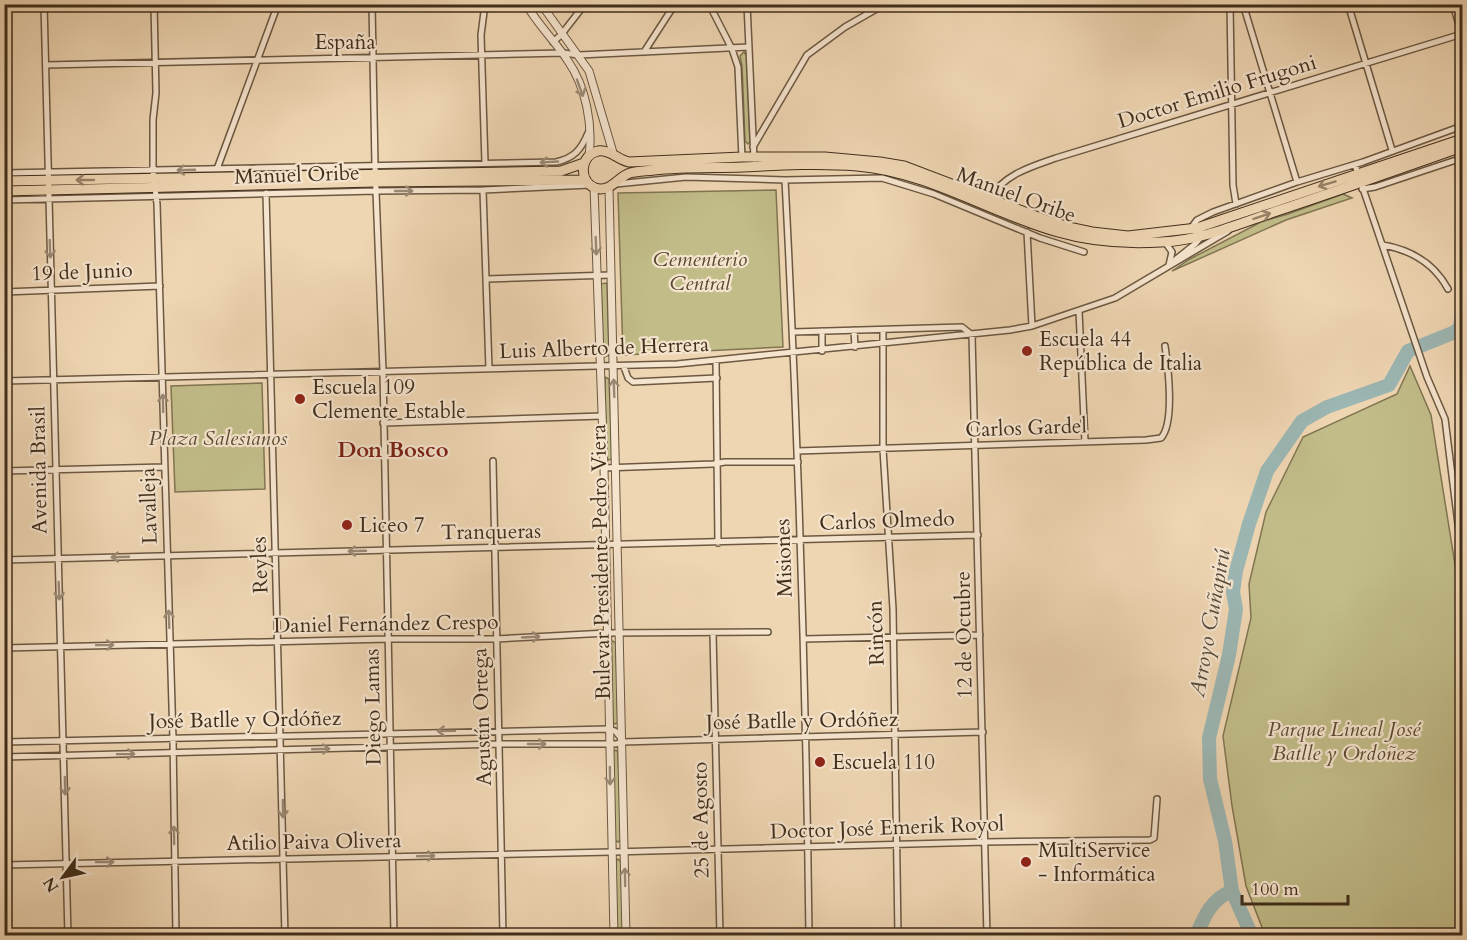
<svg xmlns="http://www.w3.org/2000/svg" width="1467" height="940" font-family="Cardo,serif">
	<rect width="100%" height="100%" fill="#efd6b3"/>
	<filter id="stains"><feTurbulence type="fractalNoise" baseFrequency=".00333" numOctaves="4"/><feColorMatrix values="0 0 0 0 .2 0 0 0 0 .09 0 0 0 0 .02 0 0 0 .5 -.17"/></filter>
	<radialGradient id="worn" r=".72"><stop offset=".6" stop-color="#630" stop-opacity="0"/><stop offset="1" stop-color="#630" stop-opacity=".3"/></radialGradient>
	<path fill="#c1bc88" stroke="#817552" stroke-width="1.5" d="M 744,52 L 747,56 L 750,142 L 748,144 L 745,141 L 742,66 L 740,56 Z
		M 776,190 L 783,347 L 623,355 L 618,193 Z
		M 1343,194 L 1352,198 L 1286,220 L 1172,271 L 1190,259 L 1261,222 L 1288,214 Z
		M 606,283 L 607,284 L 609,355 L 605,357 L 603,356 L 601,284 Z
		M 1410,366 L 1431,415 L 1462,608 L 1462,935 L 1265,935 L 1246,886 L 1232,806 L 1223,736 L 1251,618 L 1249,584 L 1266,512 L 1303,437 L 1397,394 Z
		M 605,377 L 609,379 L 612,458 L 610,460 L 606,459 Z
		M 262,383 L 265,489 L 175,492 L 171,386 Z
		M 613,641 L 616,644 L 618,722 L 615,724 L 612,722 L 610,642 Z
		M 616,750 L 618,752 L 621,839 L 618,842 L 614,840 L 613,752 Z
		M 618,859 L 621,862 L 623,935 L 617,935 L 615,862 Z"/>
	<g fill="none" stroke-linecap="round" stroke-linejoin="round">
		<path stroke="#9cb7b4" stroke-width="14" d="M 1196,936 C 1204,917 1211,899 1232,891
			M 1252,936 L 1232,891 L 1225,841 L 1210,779 L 1209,738 L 1229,655 L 1236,609 L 1233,592 L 1236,571 L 1249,524 L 1267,471 L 1302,421 L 1327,407 L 1389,385 L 1408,351 L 1455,332 L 1460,327 L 1462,313"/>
		<g stroke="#6c5841" stroke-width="8">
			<path id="minor" d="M 44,4 L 68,936
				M 154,4 L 156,93 L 153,120 L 153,171 L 157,204 L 173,739 L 176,936
				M 372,4 L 375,166 L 383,371 L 394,936
				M 709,4 L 732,49 L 738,67 L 742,158
				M 747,4 L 754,159
				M 1230,4 L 1233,185 L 1236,204
				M 1243,4 L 1297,182
				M 1348,4 L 1392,150
				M 1453,4 L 1462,36
				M 553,42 L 561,35 L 585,4
				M 644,52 L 675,4
				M 46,65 L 563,53 L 579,55 L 749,47
				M 753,147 L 807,55 L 845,27 L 885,4
				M 485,163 L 481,35 L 485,4
				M 1355,165 L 1427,377 L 1445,419 L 1462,556
				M 217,169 L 278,4
				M 4,173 L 556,162 C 574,158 581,150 588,133
				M 785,180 C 798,431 806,683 809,936
				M 616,184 L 686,177 L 785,180 L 882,178 L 934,194 L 1040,238 L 1084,252
				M 1362,189 L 1375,187 L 1462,158
				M 483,190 L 489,369
				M 266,193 L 285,936
				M 991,198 C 1002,175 1033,166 1056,158 L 1462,34
				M 4,200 L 376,191 L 483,190 L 590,185
				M 1191,228 L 1197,220 L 1213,212 L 1297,182 L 1363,162 L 1462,126
				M 1027,232 L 1032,326
				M 1165,242 L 1172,252 L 1169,265
				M 1383,245 C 1411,250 1434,263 1448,289
				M 1175,260 L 1195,244 L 1201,237
				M 487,279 L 611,275
				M 4,292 L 160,286
				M 1079,311 L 1085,442
				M 854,330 L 855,347
				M 883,330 L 883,449 L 893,609 L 898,936
				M 822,331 L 822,351
				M 793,332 L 962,327 L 972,335 L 987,936
				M 716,361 L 718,543
				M 624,367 L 628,378 L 633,382 L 717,378
				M 4,381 L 677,364 L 1010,330 L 1032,326 L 1115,298 L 1228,231
				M 383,423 L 602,416
				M 797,451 L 1146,440 L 1161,438 C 1175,423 1168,366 1165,346
				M 493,461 L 503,936
				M 604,468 L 713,464 L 725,462 L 798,462
				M 4,471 L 164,467
				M 4,560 L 978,535
				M 713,633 L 720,936
				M 803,639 L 980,635
				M 4,648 L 388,639 L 496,639 L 607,633 L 768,632
				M 4,742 L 609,729 L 615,731 L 621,738
				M 4,757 L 500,744 L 616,744 L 622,742 L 983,732
				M 4,865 L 612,852 L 985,842 L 1150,840 L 1154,838 L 1157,799"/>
		</g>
		<g stroke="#6c5841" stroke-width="9">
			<path id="tertiary" d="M 526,4 C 538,25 555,41 568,61 C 586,87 593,125 589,156
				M 541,4 L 589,71 L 614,156
				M 594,187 L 604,468 L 614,936
				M 609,187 L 626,936"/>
		</g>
		<g stroke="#412e1b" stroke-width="11">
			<path id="trunk" d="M 1462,139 L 1197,228 L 1128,236 L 1092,232 L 1073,228 L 1046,220 L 904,166 L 880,162 L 825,157 L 742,157 L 629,162 C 618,160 610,149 598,151 C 580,155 578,181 595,188 C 611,193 617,177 630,173 C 638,171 647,171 654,170 C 684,167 714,168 743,167 C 781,165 820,163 857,166 C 929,172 990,213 1058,232 C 1092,242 1127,244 1161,242 C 1198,241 1236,225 1271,213 C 1335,192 1399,169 1462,147
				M 4,181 L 561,171 L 584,163
				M 4,191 L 375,182 L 586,180"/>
		</g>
		<use href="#minor" stroke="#f5e4ce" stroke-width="5"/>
		<use href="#tertiary" stroke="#f5e4ce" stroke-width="7"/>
		<use href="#trunk" stroke="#efd6b3" stroke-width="9"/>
	</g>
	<defs><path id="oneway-shaft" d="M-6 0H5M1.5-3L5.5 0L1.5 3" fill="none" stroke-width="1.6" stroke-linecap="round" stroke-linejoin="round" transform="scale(1.5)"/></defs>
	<g stroke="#9b8974">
		<use href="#oneway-shaft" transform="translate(580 88) rotate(70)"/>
		<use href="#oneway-shaft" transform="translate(549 162) rotate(177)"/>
		<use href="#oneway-shaft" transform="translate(186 170) rotate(178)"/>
		<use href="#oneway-shaft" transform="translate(404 191)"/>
		<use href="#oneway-shaft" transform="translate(596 246) rotate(88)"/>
		<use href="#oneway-shaft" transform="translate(50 249) rotate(88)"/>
		<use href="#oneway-shaft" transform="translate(614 388) rotate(-92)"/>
		<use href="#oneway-shaft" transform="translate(163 403) rotate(-91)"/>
		<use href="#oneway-shaft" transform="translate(357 551) rotate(178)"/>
		<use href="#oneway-shaft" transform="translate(120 557) rotate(178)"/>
		<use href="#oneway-shaft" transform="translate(59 591) rotate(88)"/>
		<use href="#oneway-shaft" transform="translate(169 619) rotate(-92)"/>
		<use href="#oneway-shaft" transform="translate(531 637) rotate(-3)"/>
		<use href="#oneway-shaft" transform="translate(105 645) rotate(-1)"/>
		<use href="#oneway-shaft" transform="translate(446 731) rotate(179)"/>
		<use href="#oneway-shaft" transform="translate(537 744)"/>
		<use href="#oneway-shaft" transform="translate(321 749) rotate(-2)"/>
		<use href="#oneway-shaft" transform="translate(126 754) rotate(-1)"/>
		<use href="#oneway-shaft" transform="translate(610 776) rotate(89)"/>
		<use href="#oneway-shaft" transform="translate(65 786) rotate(89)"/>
		<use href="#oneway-shaft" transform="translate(283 809) rotate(89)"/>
		<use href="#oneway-shaft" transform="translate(174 835) rotate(-91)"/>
		<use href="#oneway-shaft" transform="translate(426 856) rotate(-2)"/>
		<use href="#oneway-shaft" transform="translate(105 862) rotate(-1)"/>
		<use href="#oneway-shaft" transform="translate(625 877) rotate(-91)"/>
	</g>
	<g stroke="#988267">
		<use href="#oneway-shaft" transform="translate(85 180) rotate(-180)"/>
		<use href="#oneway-shaft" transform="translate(1327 184) rotate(163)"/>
		<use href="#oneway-shaft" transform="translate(1262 216) rotate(-19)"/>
	</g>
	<g fill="#8f2418" stroke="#f5e4ce" stroke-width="2">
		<circle cx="1027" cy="351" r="6"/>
		<circle cx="300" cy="399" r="6"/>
		<circle cx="347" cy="525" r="6"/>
		<circle cx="820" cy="762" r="6"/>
		<circle cx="1026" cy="862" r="6"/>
	</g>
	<g text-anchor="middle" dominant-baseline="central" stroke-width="4.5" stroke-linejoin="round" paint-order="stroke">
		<g font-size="21" fill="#412e1b" stroke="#f5e4ce">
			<text x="345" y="42">España</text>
			<text transform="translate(1217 92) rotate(-17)">Doctor Emilio Frugoni</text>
			<text transform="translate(297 175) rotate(-2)">Manuel Oribe</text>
			<text transform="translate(1016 195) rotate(20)">Manuel Oribe</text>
			<text transform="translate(82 272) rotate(-2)">19 de Junio</text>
			<text transform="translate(604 348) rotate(-2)">Luis Alberto de Herrera</text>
			<text transform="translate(1026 428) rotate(-2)">Carlos Gardel</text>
			<text transform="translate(39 470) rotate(-91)">Avenida Brasil</text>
			<text transform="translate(149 506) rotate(-92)">Lavalleja</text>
			<text transform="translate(887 521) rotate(-2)">Carlos Olmedo</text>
			<text transform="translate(491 532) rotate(-1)">Tranqueras</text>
			<text transform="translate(784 558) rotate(-92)">Misiones</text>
			<text transform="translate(601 562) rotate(-91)">Bulevar Presidente Pedro Viera</text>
			<text transform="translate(260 565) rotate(-92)">Reyles</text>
			<text transform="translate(386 624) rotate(-1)">Daniel Fernández Crespo</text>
			<text transform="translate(876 633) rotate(-92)">Rincón</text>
			<text transform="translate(964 635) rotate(-91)">12 de Octubre</text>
			<text transform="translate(373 707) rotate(-91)">Diego Lamas</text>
			<text transform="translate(482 717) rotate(-92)">Agustín Ortega</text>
			<text transform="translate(245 720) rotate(-1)">José Batlle y Ordóñez</text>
			<text transform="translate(802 721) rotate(-1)">José Batlle y Ordóñez</text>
			<text transform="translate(701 820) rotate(-91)">25 de Agosto</text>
			<text transform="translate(887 828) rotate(-2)">Doctor José Emerik Royol</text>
			<text transform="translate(314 842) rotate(-1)">Atilio Paiva Olivera</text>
		</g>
		<g font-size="21" font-style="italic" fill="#5b4a31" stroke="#f5e4ce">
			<text x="700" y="259">Cementerio<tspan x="700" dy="24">Central</tspan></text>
			<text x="218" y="438">Plaza Salesianos</text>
			<text x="1344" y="729">Parque Lineal José<tspan x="1344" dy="24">Batlle y Ordoñez</tspan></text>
		</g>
		<g font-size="21" fill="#412e1b" stroke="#f5e4ce" text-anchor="start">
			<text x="1039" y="339">Escuela 44<tspan x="1039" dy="24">República de Italia</tspan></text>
			<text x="312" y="387">Escuela 109<tspan x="312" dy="24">Clemente Estable</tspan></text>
			<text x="359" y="525">Liceo 7</text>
			<text x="832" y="762">Escuela 110</text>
			<text x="1038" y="850">MultiService<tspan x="1038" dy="24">- Informática</tspan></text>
		</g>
		<g font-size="22" font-weight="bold" fill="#7a1f14" stroke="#f5e4ce">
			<text x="393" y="450">Don Bosco</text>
		</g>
		<g font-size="22" font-style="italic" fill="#53493a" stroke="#f5e4ce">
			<text transform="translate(1210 623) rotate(-80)">Arroyo Cuñapirú</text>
		</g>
	</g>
	<rect width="1467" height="940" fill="none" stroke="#efd6b3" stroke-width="24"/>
	<rect x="6" y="6" width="1455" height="928" fill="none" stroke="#412e1b" stroke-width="3"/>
	<rect x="12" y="12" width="1443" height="916" fill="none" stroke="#412e1b" stroke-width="1.5"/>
	<g transform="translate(63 877) rotate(237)" stroke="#f5e4ce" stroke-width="4.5" paint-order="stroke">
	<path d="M0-4.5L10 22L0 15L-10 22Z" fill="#412e1b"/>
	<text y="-9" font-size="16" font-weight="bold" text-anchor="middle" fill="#412e1b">N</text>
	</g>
	<path d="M1242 895v9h106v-9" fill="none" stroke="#412e1b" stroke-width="3"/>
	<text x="1251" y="895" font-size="18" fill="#412e1b" stroke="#f5e4ce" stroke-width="4.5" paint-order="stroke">100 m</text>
	<rect width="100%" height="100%" filter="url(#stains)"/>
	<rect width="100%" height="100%" fill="url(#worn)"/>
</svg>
